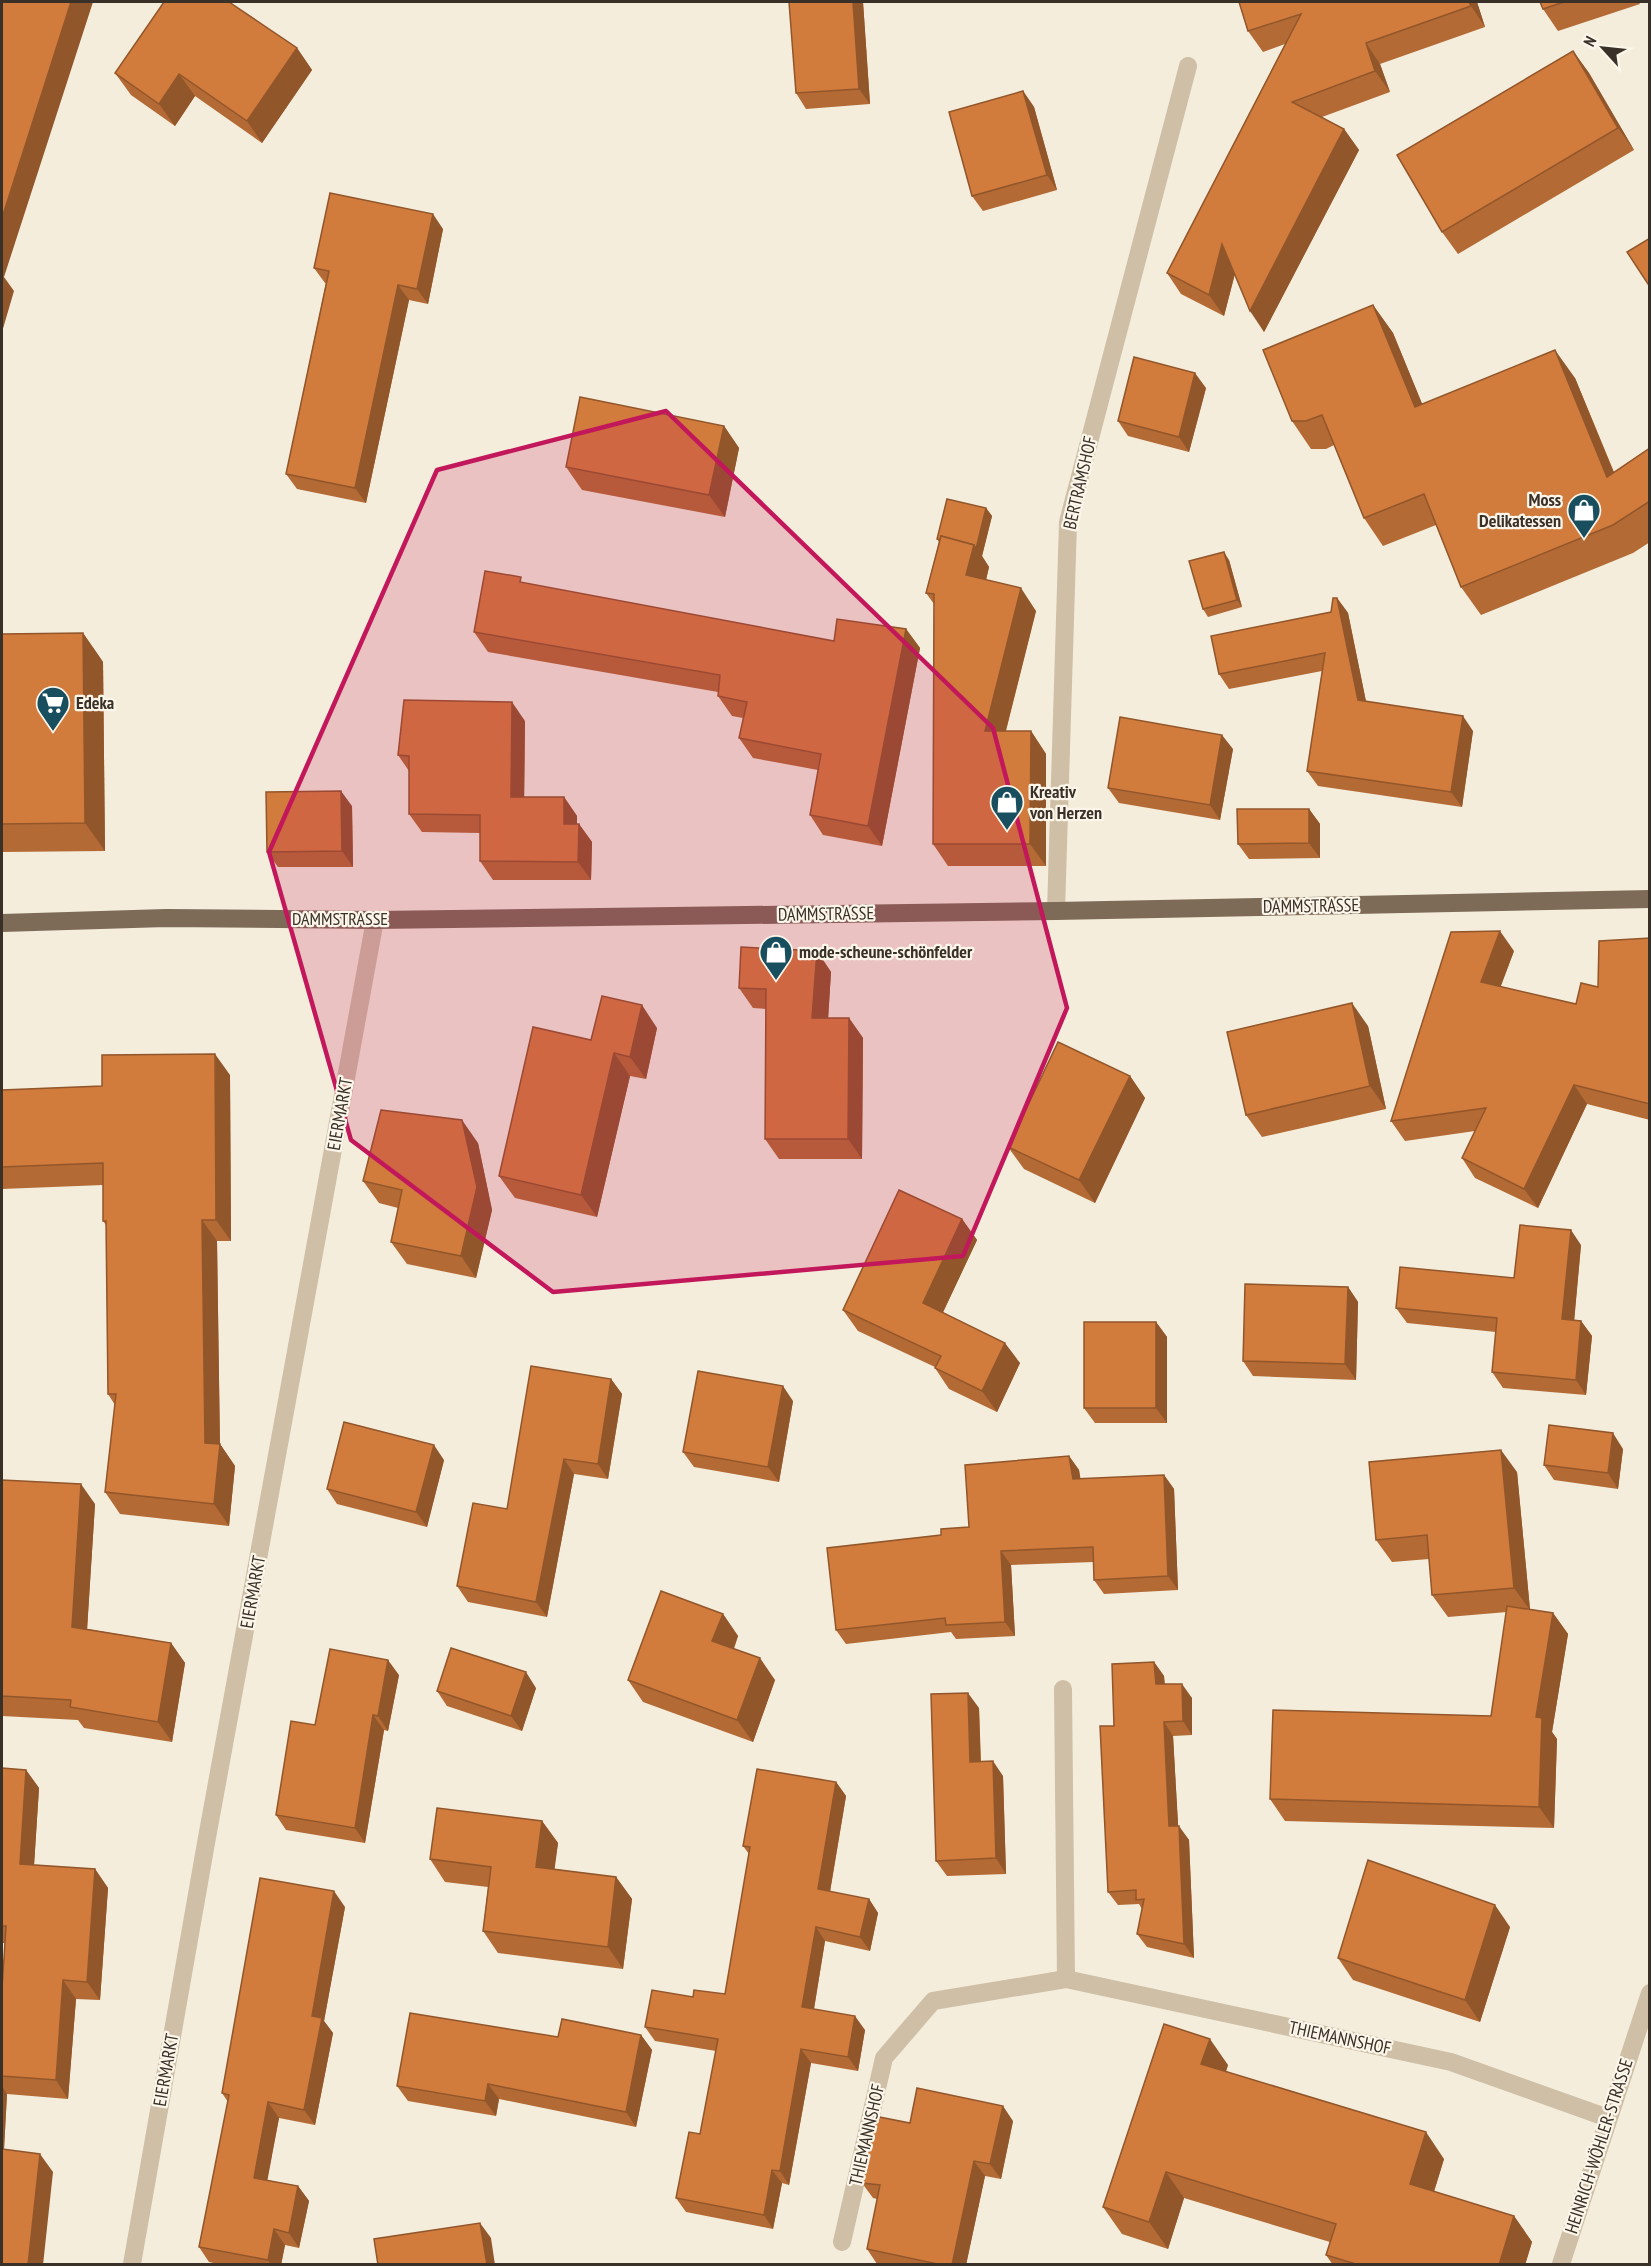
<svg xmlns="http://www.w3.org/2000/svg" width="1651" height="2266" viewBox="0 0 1651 2266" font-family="'PT Sans Narrow',sans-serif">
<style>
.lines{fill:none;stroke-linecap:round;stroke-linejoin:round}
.minor{stroke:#cebfa6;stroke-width:18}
.major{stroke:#7d6b57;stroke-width:18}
.wall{fill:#b46a34}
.shaded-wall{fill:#92562b}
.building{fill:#d17b3d;stroke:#92562b;stroke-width:1.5}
.marked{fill:#c2185b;fill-opacity:0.2;stroke:#c2185b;stroke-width:4.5;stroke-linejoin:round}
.labels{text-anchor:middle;stroke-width:4.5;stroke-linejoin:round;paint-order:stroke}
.street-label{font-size:18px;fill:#393028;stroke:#fbf6e9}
.poi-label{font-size:18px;font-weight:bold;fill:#393028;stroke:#fbf6e9;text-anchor:start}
</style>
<rect width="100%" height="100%" fill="#f4eddc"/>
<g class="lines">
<g class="minor">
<path d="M1056,911l12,-389 120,-456"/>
<path d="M1063,1689l3,290"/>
<path d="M842,2242l42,-184 49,-57 133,-22 385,83 157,56"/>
<path d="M132,2264l74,-421 169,-923"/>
<path d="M1561,2264l89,-271"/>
</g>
<path class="major" d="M2,923l164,-5 209,2 681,-9 594,-12"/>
</g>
<g class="wall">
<path d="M863,2l7,102 -64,5 -10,-16z"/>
<path d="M1239,2h238l8,25 -105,37 10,28 -68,25 22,12 15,21 -95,182 -29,-58 -11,42 -43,-22 -14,-21 118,-229 -22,8 -15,-21z"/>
<path d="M1540,2h99l1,2 -82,27 -15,-22z"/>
<path d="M297,48l15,22 -50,73 -67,-47 -20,30 -44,-31 -16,-22z"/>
<path d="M1573,51l16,22 45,77 -176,104 -16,-22z"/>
<path d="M1023,91l11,16 23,83 -74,21 -11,-15z"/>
<path d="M443,229l-15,75 -19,-4 -43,203 -69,-14 -11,-15 40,-191h-1l-11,-15z"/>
<path d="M1373,305l20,28 29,71 153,-26 39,94 36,-24v94l-17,11 -152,62 -20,-28 -25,-62 -53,21 -19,-28 -30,-73 -8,4h-15l-19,-28z"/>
<path d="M1206,388l-17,64 -61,-16 -10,-15z"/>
<path d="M724,426l15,22 -14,69 -143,-27 -16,-23z"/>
<path d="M986,508l6,8 -10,40 7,11 -3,13 50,31 -30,120h25l15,23v112h-98l-15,-22 1,-240 -8,-11 13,-51 -2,-3z"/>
<path d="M1229,560l13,47 -34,10 -5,-8z"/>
<path d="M525,583l309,58 72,-12 14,19 -38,198 -59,-11 -13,-20 8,-45 -65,-12 -14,-20 4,-20 -11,-2 -14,-20v-4l-230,-40 -14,-20z"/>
<path d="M1337,598l11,15 18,89 107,29 -11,76 -144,-21 -11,-15 15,-100 -93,18 -10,-15 112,-62z"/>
<path d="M83,633l20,29 2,189 -103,1v-218z"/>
<path d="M525,721l-1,76h40l13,19v8h2l13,18 -1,38h-98l-13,-19v-28l-58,-1 -13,-18v-43l-11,-16z"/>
<path d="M1233,749l-13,71 -101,-17 -11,-15z"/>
<path d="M352,806l1,61h-75l-11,-15z"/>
<path d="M1309,809l11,15v34l-71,1 -11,-15z"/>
<path d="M1650,938v182l-63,-16 -49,104 -63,-30 -13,-20 13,-27 -70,10 -14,-20 123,-170 -14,36 76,17 22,-17z"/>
<path d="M817,951l14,21 -3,46h21l14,20 -1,121h-83l-14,-20 1,-130 -13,-1 -14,-20z"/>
<path d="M1368,1026l18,83 -124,28 -16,-22z"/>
<path d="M657,1028l-11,51 -16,-3 -33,141 -82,-19 -16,-22 92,-136z"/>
<path d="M230,1075l1,166h-14l3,203 15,22 -6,60 -109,-12 -15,-22 10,-87 -7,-11 -2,-169 -3,-4v-36l-101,4v-99l100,-4z"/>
<path d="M1130,1076l15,22 -50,105 -71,-34 -16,-22z"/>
<path d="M478,1143l14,67 -16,68 -69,-14 -16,-22 7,-34 -19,-5 -16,-22z"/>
<path d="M962,1219l15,21 -34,72 77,51 -23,49 -48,-23 -14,-21v-1l-77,-36 -15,-21z"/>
<path d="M1581,1245l-7,75 7,1 11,15 -6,59 -83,-7 -11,-16 4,-40 -89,-9 -11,-15 118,-30z"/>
<path d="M1348,1287l10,15 -2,78 -103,-4 -10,-15z"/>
<path d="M1156,1322l11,15v86h-72l-11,-15z"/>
<path d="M611,1379l11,15 -14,85 -34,-5 -27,143 -79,-15 -11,-16 50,-77z"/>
<path d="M793,1401l-14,81 -85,-15 -11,-15z"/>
<path d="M1623,1449l-5,40 -64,-9 -10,-15z"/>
<path d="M1069,1456l10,14 1,9 84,-4 10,14 4,101 -74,4 -10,-14v-18l-83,3 4,71 -59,3 -5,-7 -105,12 -10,-14 105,-95 28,-8z"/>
<path d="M444,1460l-17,67 -90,-23 -10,-15z"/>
<path d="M1517,1472l13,137 23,4 15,21 -16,98 5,7 -3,89 -269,-7 -15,-22 221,-83 16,-104 -59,5 -16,-22 -3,-36 -37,3 -16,-22z"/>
<path d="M2,1480l93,24 -8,125 84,14 14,20 -13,79 -88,-14 -6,-8 -76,-4z"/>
<path d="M723,1614l15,22 -4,13 41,31 -22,62 -110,-40 -15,-22z"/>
<path d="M1154,1662l10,14 1,8 27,14v37l-19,1 5,90 11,14 5,118 -47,-11 -10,-13 5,-25 -3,-5 -21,1 -10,-13 6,-166z"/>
<path d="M399,1675l-11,56 -4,-1 -19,113 -79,-13 -10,-15 39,-90z"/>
<path d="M536,1688l-14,43 -75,-25 -10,-15z"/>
<path d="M979,1708l2,53 22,15 3,98 -59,2 -11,-15z"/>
<path d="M2,1768l24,2 13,18 -5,77 61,4 13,19 -8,112 -24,-1 -8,100 -61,-5 -3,56 49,22 -51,93v-277l3,-45h-3z"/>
<path d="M836,1782l10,14 -16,96 39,7 9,14 -8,38 -45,-10 -11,68 51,21 -7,41 -47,-8 -22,122 -7,-2 -9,46 -87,-17 -10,-14 24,-64 16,-83 -61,-10 -10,-14 48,-30 32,-3 24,-140 -6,-8z"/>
<path d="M542,1821l16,22 -4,26 62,8 16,22 -9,70 -125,-16 -15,-22 5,-44 -43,-5 -15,-23z"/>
<path d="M345,1907l-21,114 9,12 -18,92 -36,-7 -12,62 31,6 11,15 -10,47 -14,-3 -4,20h-58l-14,-3 -10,-15 29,-145 -6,-9z"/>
<path d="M1510,1927l-30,95 -127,-42 -15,-22z"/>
<path d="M641,2035l11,15 -16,77 -137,-28 -3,17 -88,-15 -11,-15 161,-49z"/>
<path d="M1228,2065l-2,6 218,88 -10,33 80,24 18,26 -7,23h-192l-7,-10 4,-13 -146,-44 -16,51 -46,-15 -19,-27z"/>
<path d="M1013,2121l-12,58 -16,-3 -19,89 -89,-1 -10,-15 10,-50 -4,-1 -11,-15 48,-60z"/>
</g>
<g class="shaded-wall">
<path d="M71,2h22l-89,275 10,14 -12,41v-114z"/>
<path d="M853,2h10l7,102 -11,-15z"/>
<path d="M1469,2h8l8,25 -14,-21z"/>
<path d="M1366,43l14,21 10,28 -15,-21z"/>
<path d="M297,48l15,22 -50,73 -15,-22z"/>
<path d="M1573,51l16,22 45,77 -16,-22z"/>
<path d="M179,74l16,22 -20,30 -16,-22z"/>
<path d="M1023,91l11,16 23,83 -10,-15z"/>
<path d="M1344,129l15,21 -95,182 -14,-21z"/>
<path d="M433,214l10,15 -15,75 -11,-15z"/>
<path d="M1222,244l15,21 -13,51 -15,-21z"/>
<path d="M398,285l11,15 -43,203 -11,-15z"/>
<path d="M1373,305l20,28 42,102 -20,-28z"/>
<path d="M1555,350l20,28 52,127 -20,-28z"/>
<path d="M1195,373l11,15 -17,64 -10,-15z"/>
<path d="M724,426l15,22 -14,69 -16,-22z"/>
<path d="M986,508l6,8 -10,40 7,11 -7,30 -16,-22 8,-30z"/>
<path d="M1224,552l5,8 13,47 -5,-7z"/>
<path d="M1021,588l15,23 -36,142 -15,-22z"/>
<path d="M1337,598l11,15 21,103 -11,-16z"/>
<path d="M906,629l14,19 -38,198 -14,-20z"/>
<path d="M83,633l20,29 2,189 -20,-28z"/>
<path d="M512,702l13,19 -1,94 -13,-18z"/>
<path d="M1463,716l10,15 -11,76 -11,-15z"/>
<path d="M1031,731l15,23v112l-16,-22z"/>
<path d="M1222,735l11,14 -13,71 -10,-15z"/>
<path d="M341,791l11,15 1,61 -11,-16z"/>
<path d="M564,797l13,19v27l-13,-19z"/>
<path d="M1309,809l11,15v34l-11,-15z"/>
<path d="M579,824l13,18 -1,38 -13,-18z"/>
<path d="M1500,931l14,20 -19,51 -14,-20z"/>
<path d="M817,951l14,21 -4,66 -15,-20z"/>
<path d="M1352,1003l16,23 18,83 -16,-23z"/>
<path d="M642,1005l15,23 -11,51 -16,-22z"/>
<path d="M849,1018l14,20 -1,121 -14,-20z"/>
<path d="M614,1053l16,23 -33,141 -16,-22z"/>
<path d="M215,1054l15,21 1,166 -15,-21z"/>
<path d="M1130,1076l15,22 -50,105 -16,-23z"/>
<path d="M1574,1085l13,19 -49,104 -14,-19z"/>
<path d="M462,1120l16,23 14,67 -16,68 -15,-22z"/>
<path d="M962,1219l15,21 -39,83 -15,-20z"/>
<path d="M202,1220l15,21 3,208v-5l15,22 -6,60 -15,-22 -9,-61z"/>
<path d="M1571,1230l10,15 -8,89 -11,-15z"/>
<path d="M1348,1287l10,15 -2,78 -11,-16z"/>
<path d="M1581,1321l11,15 -6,59 -10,-15z"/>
<path d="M1156,1322l11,15v86l-11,-15z"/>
<path d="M1005,1343l15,20 -23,49 -15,-21z"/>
<path d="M611,1379l11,15 -14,85 -10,-15z"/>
<path d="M783,1386l10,15 -14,81 -11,-15z"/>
<path d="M1613,1433l10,16 -5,40 -10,-16z"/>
<path d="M434,1445l10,15 -17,67 -11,-15z"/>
<path d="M1501,1450l16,22 13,138 -16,-22z"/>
<path d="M1069,1456l10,14 4,23 -10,-14z"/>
<path d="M564,1459l10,15 -27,143 -11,-15z"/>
<path d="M1164,1475l10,14 4,101 -10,-14z"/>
<path d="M81,1484l14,20 -9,143 -14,-20z"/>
<path d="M1001,1551l10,14 4,71 -10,-14z"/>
<path d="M1553,1613l15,21 -16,98 5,7 -3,89 -15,-21 -3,-90z"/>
<path d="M723,1614l15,22 -10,27 -16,-22z"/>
<path d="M171,1643l14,20 -13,79 -14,-20z"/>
<path d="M760,1658l15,22 -22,62 -16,-22z"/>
<path d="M388,1660l11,15 -11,56 -10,-15z"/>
<path d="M1154,1662l10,14 1,22 -9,-14z"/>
<path d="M526,1672l10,16 -14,43 -11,-15z"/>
<path d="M1182,1684l10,14v37l-9,-14z"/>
<path d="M968,1693l11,15 2,69 -11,-15z"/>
<path d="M373,1715l11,15 -19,113 -10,-15z"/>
<path d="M1164,1722l9,14 6,104 -10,-14z"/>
<path d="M993,1761l10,15 3,98 -10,-16z"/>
<path d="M26,1770l13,18 -6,94 -13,-18z"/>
<path d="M836,1782l10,14 -18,107 -10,-14z"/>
<path d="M542,1821l16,22 -6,46 -16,-22z"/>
<path d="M1179,1826l10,14 5,118 -10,-14z"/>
<path d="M95,1869l13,19 -8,112 -13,-18z"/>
<path d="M616,1877l16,22 -9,70 -15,-22z"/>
<path d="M334,1891l11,16 -21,114 9,12 -18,92 -11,-15 8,-94z"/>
<path d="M869,1899l9,14 -8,38 -10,-14z"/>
<path d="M1495,1905l15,22 -30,95 -15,-22z"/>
<path d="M816,1927l9,14 -13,80 -10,-14z"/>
<path d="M63,1980l13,19 -8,100 -12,-19z"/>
<path d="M855,2016l10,14 -7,41 -10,-14z"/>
<path d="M641,2035l11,15 -16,77 -10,-15z"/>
<path d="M1210,2039l18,26 -8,25 -19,-26z"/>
<path d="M801,2049l10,14 -22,122 -9,-14z"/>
<path d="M488,2084l11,15 -3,17 -11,-15z"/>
<path d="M2,2086l5,8 -4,72 -1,-1z"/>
<path d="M268,2102l11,16 -14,75 -11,-15z"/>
<path d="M1003,2106l10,15 -12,58 -11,-15z"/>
<path d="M1426,2132l18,27 -16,51 -18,-26z"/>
<path d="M40,2154l13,18 -10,93h-15z"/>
<path d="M974,2161l11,15 -19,89h-14z"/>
<path d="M772,2170l10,13 -9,46 -9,-14z"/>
<path d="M1166,2172l18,26 -16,51 -19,-27z"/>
<path d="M298,2186l11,15 -10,47 -10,-15z"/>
<path d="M1514,2216l18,26 -7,23h-26z"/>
<path d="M480,2223l11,15 4,27h-8z"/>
<path d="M274,2229l11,16 -4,20h-10l-3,-5z"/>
</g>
<g class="building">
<path d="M2,2h69l-69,216z"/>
<path d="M164,2h65l68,46 -50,73 -68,-47 -20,30 -44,-31z"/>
<path d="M789,2h64l6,87 -63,4z"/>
<path d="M1239,2h230l2,4 -105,37 9,28 -83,31 52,27 -94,182 -28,-67 -13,51 -42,-22 134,-259 -53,17z"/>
<path d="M1540,2h24l-21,7z"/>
<path d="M1573,51l45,77 -176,104 -45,-77z"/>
<path d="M1023,91l24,84 -75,21 -23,-84z"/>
<path d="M330,193l103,21 -16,75 -19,-4 -43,203 -69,-14 43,-203 -15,-3z"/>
<path d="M1650,238v49l-23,-35z"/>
<path d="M1373,305l42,102 140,-57 52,127 43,-29v53l-37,24 -152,62 -37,-93 -60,24 -42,-103 -16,6h-14l-29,-71z"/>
<path d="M1134,357l61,16 -16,64 -61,-16z"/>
<path d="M580,397l144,29 -15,69 -143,-28z"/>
<path d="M947,499l39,9 -10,41 -2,-4 -33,-9 -1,4 -3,-1z"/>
<path d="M941,536l33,9 -8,30 55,13 -36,143h46l-1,113h-97l1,-250 -8,-1z"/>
<path d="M1224,552l13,48 -34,9 -14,-48z"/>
<path d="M485,571l36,6 -1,5 314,59 3,-22 69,10 -38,197 -58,-11 11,-61 -82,-16 8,-36 -29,-6 2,-21 -246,-43z"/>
<path d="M1333,598h4l21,102 105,16 -12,76 -144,-21 18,-118 -106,21 -8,-38 120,-24z"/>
<path d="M83,633l2,190 -83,1v-190z"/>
<path d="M404,700l108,2 -1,95h53v27h15l-1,38 -98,-1v-46l-71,-1v-58l-11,-1z"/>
<path d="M1120,717l102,18 -12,70 -102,-17z"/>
<path d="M341,791l1,60 -75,1 -1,-60z"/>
<path d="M1237,809h72v34l-71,1z"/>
<path d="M1500,931l-19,51 95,22 5,-21 17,4 1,-46 51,-3v166l-76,-19 -50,104 -62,-31 24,-50 -95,13 60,-189z"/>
<path d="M741,947l76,4 -5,67h37l-1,121h-83l1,-150 -27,-1z"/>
<path d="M602,996l40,9 -12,52 -16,-4 -33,142 -82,-19 34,-149 58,13z"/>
<path d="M1352,1003l18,83 -124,29 -19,-83z"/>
<path d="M1058,1042l72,34 -51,104 -71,-33z"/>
<path d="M215,1054l1,166h-14l3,223 15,1 -6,60 -109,-12 11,-98h-8l-2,-173h-3v-58l-101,4v-77l100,-4v-31z"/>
<path d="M381,1110l81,10 15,67 -16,69 -70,-14 11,-52 -39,-9z"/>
<path d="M899,1190l63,29 -39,84 82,40 -23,48 -47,-23 6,-12 -98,-46z"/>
<path d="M1520,1225l51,5 -9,89 19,2 -5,59 -84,-8 5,-54 -101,-10 4,-41 114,11z"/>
<path d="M1245,1284l103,3 -3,77 -102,-3z"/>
<rect x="1084" y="1322" width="72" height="86"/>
<path d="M531,1366l80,13 -13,85 -34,-5 -28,143 -79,-16 16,-83 34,6z"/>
<path d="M698,1371l85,15 -15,81 -85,-15z"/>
<path d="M344,1422l90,23 -18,67 -89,-23z"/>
<path d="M1549,1425l64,8 -5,40 -64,-8z"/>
<path d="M1501,1450l13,138 -82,7 -5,-60 -51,5 -7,-78z"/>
<path d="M1069,1456l4,23 91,-4 4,101 -74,4 -1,-33 -92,4 4,71 -59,3 -1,-7 -109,12 -9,-82 114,-13v-6l28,-2 -4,-62z"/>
<path d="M2,1480l79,4 -9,143 99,16 -13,79 -88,-15 1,-7 -69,-4z"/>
<path d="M661,1591l62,23 -11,27 48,17 -23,62 -109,-40z"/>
<path d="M1507,1606l46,7 -17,104 6,1 -3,89 -269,-8 3,-89 218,6z"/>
<path d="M451,1648l75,24 -15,44 -74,-25z"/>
<path d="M330,1649l58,11 -10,56 -5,-1 -18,113 -79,-13 15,-94 24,4z"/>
<path d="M1154,1662l2,22h26l1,37 -19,1 5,104h10l5,118 -47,-10 7,-35 -8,1v-10l-28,2 -8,-166h14l-2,-62z"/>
<path d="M968,1693l2,69 23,-1 3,97 -60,3 -5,-167z"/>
<path d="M2,1768l24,2 -6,94 75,5 -8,113 -24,-2 -7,100 -54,-4v-87l4,-63h-4z"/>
<path d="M757,1769l79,13 -18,107 51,10 -9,38 -44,-10 -14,80 53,9 -7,41 -47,-8 -21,122 -8,-1 -8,45 -88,-17 13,-66 11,2 18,-95 -73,-12 7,-37 41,7 1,-7 31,4 25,-147 -7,-1z"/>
<path d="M437,1808l105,13 -6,46 80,10 -8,70 -125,-16 8,-64 -61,-8z"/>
<path d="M1368,1860l127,45 -30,95 -127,-42z"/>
<path d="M260,1878l74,13 -22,125 10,2 -18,92 -36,-8 -14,76 44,8 -9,47 -15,-4 -6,31 -69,-13 30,-152 -7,-2z"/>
<path d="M410,2013l148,24 4,-18 79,16 -15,77 -138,-28 -3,17 -88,-15z"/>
<path d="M1164,2024l46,15 -9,25 225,68 -16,52 104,32 -15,49h-143v-1l-30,-9 10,-31 -170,-52 -17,50 -46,-15z"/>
<path d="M917,2088l86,18 -13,58 -16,-3 -22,104h-10l-75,-16 13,-64 -18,-2 12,-67 36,7z"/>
<path d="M2,2149l38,5 -12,111h-26z"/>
<path d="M480,2223l7,42h-109l-4,-26z"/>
</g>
<path class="marked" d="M666,411l327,317 74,280 -104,248 -410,36 -202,-152 -82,-288 168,-382z"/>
<defs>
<symbol id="shop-pin" viewBox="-11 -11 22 30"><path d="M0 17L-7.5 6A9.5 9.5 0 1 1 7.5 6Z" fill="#194e5f" stroke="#fbf6e9"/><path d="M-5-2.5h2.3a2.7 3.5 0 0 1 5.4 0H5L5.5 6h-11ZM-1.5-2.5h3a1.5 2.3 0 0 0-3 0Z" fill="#fff"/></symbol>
<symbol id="supermarket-pin" viewBox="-11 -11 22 30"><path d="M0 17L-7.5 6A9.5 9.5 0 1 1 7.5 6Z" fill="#194e5f" stroke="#fbf6e9"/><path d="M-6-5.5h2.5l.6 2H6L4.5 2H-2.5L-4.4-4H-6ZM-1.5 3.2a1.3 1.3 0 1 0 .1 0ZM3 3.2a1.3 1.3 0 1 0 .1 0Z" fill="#fff"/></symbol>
</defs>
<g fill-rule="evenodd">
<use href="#shop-pin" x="1565" y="491" width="38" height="52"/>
<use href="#supermarket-pin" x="34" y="684" width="38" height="52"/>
<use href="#shop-pin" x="988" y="783" width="38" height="52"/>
<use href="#shop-pin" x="757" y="933" width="38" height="52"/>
</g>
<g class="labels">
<g class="street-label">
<text transform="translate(1080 483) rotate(-77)" y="6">BERTRAMSHOF</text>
<text transform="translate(1311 906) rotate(-1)" y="6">DAMMSTRASSE</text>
<text transform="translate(826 914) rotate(-1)" y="6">DAMMSTRASSE</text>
<text x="340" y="925">DAMMSTRASSE</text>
<text transform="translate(340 1114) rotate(-80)" y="6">EIERMARKT</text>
<text transform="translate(253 1592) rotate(-80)" y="6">EIERMARKT</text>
<text transform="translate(1340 2038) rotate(12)" y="6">THIEMANNSHOF</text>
<text transform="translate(166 2070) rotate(-80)" y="6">EIERMARKT</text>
<text transform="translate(867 2135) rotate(-77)" y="6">THIEMANNSHOF</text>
<text transform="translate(1599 2146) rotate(-72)" y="6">HEINRICH-WÖHLER-STRASSE</text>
</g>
<g class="poi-label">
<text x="1561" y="506" text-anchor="end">Moss<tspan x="1561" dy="21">Delikatessen</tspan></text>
<text x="76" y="709">Edeka</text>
<text x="1030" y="798">Kreativ<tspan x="1030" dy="21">von Herzen</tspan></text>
<text x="799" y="958">mode-scheune-schönfelder</text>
</g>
</g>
<rect width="1651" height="2266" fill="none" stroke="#393028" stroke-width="6"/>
<g transform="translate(1603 48) rotate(297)" stroke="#fbf6e9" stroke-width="4.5" paint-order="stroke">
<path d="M0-4.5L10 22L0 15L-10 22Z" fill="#393028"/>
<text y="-9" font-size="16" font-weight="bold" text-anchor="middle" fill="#393028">N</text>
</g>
</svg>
